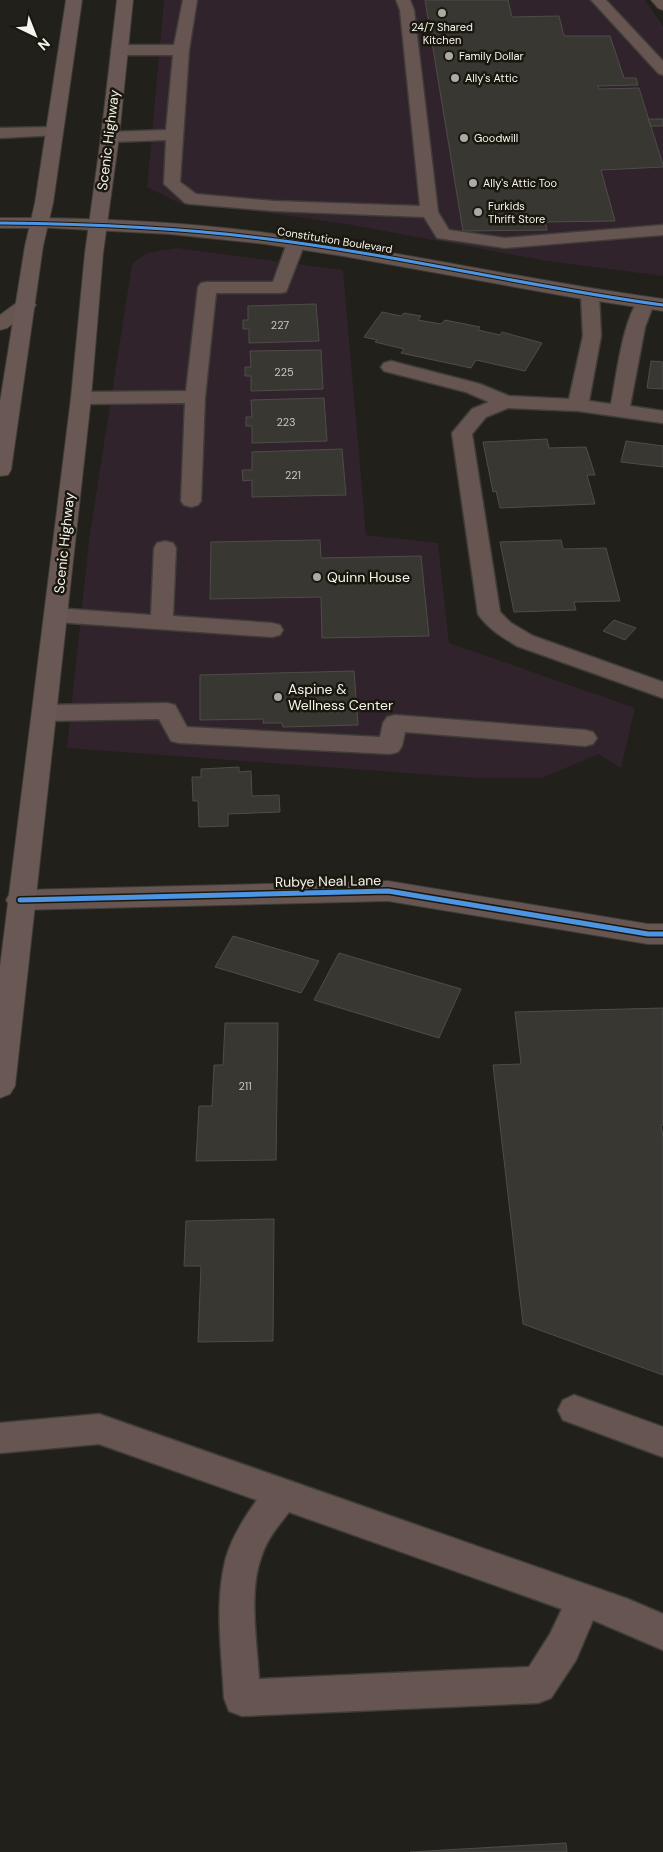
<svg xmlns="http://www.w3.org/2000/svg" width="663" height="1852" viewBox="0 0 663 1852" font-family="'DM Sans',sans-serif">
<style>
.commercial{fill:#30232b}
.building{fill:#383732;stroke:#4e4d48}
.lines{fill:none;stroke-linecap:round;stroke-linejoin:round}
.service-casing{stroke:#3e3d38;stroke-width:3}
.minor-casing{stroke:#3e3d38;stroke-width:2}
.tertiary-casing{stroke:#3e3d38;stroke-width:2}
.trunk-casing{stroke:#3e3d38;stroke-width:2}
.service{fill:#675552;fill-rule:evenodd}
.minor{fill:#675552;fill-rule:evenodd}
.tertiary{fill:#675552;fill-rule:evenodd}
.trunk{fill:#6a5854;fill-rule:evenodd}
.cycleway-far1-casing{stroke:#1a180e;stroke-width:5}
.cycleway-casing{stroke:#1a180e;stroke-width:8}
.cycleway-far1{stroke:#4d94e3;stroke-width:3}
.cycleway{stroke:#4d94e3;stroke-width:5}
.poi-dot{fill:#abaaa3;stroke:#1a180e;stroke-width:2}
.labels{text-anchor:middle;stroke-width:5;stroke-linejoin:round;paint-order:stroke}
.far-poi-label{font-size:11px;fill:#f6f4ed;stroke:#1a180e;text-anchor:start}
.far-street-label{font-size:11px;fill:#f6f4ed;stroke:#1a180e}
.number-label{font-size:11px;fill:#c6c5be}
.street-label{font-size:14px;fill:#f6f4ed;stroke:#1a180e}
.poi-label{font-size:14px;fill:#f6f4ed;stroke:#1a180e;text-anchor:start}
</style>
<rect width="100%" height="100%" fill="#21201a"/>
<g class="commercial">
<path d="M164,0h481l18,26v250l-116,-15 -201,-37 -100,-14 -65,-6 -34,-17z"/>
<path d="M177,248l166,22 23,265 72,8 11,100 186,65 -14,60 -23,-14 -56,24h-67l-408,-30 22,-208 43,-276 15,-11z"/>
</g>
<g class="building">
<path d="M425,0h83l4,17 47,-1 5,20h46l14,42h12l2,7 -40,1 1,3 40,-1 24,77v2l-62,3 14,51 -70,1 2,8 -84,1z"/>
<path d="M648,119h15v7h-12z"/>
<path d="M316,304l3,37 -70,2v-14h-6v-9h5v-14z"/>
<path d="M382,312l19,4 3,-3 17,3 -3,4 23,4 4,-4 35,7 -2,3 22,5 2,-3 40,11 -17,28 -49,-11 -5,8 -70,-15 3,-4 -29,-7 2,-2 -13,-3z"/>
<path d="M321,350l2,39 -72,2v-15h-6v-9h6l-1,-16z"/>
<path d="M651,361l12,1v27l-16,-1z"/>
<path d="M324,398l3,43 -75,2v-17h-6v-9h6l-1,-17z"/>
<path d="M547,439l2,9 37,-1 9,28h-8l8,29 -95,4 -4,-17 -3,1 -10,-50z"/>
<path d="M626,441l37,5v21l-42,-5z"/>
<path d="M342,449l4,46 -94,2v-17l-9,1 -1,-11h10v-18z"/>
<path d="M320,540l1,18 100,-2 8,80 -107,2 -1,-41 -111,2 1,-57z"/>
<path d="M561,540l2,9 43,-1 14,53 -46,1 2,8 -62,2 -14,-70z"/>
<path d="M614,620l22,8 -11,12 -22,-9z"/>
<path d="M354,671l4,54 -75,2 -1,-4h-19l1,-4 -64,1v-45z"/>
<path d="M239,767v5l12,-1 1,25 27,-1 1,17 -52,2v12l-29,1 -1,-26h-5l-1,-24h9v-8z"/>
<path d="M233,936l86,25 -18,32 -86,-26z"/>
<path d="M339,953l122,36 -22,49 -125,-38z"/>
<path d="M663,1008v117h-2l2,12v238l-140,-51 -30,-259 28,-1 -6,-52z"/>
<path d="M225,1023h53l-2,137 -80,1 3,-55h13l2,-41h9z"/>
<path d="M274,1219l-1,122 -75,1 3,-76h-17l2,-45z"/>
<path d="M566,1843l1,9h-157z"/>
</g>
<g class="lines">
<defs>
<g id="service">
<path d="M183,0h14l-8,50 -9,132 16,12 78,7 146,5 -20,-196 -4,-10h14l4,10 24,202 11,18 56,8 158,-13v10l-158,13 -68,-10 -13,-21 -150,-6 -83,-7 -6,-1 -21,-19 2,-44 -56,2 -6,-2 -2,-3 2,-3 6,-2 56,-2 7,-75h-54l-5,-2 -3,-3 3,-3 5,-2h55z"/>
<path d="M591,0h15l57,61v14l-5,-2z"/>
<path d="M53,127l6,2 2,3 -2,3 -59,3v-10z"/>
<path d="M296,238l6,1 3,4 -19,49 -6,1h-64l-11,104 -4,104 -3,4 -7,2 -7,-2 -3,-4 4,-98 -104,1 -7,-2 -3,-4 3,-4 7,-2 105,-1 12,-104 3,-4 6,-1h66l14,-39 3,-4z"/>
<path d="M590,290l6,1 3,4 2,41 -12,65 22,3c6,-29 11,-81 28,-105l6,-2 6,2 3,4 -9,24 -15,79 33,5v12l-85,-12 -70,-3 -22,9 -14,17 28,178 11,11 22,13 130,46v16l-146,-52c-15,-9 -29,-17 -39,-32l-26,-181 20,-24 17,-7 -23,-10 -82,-21 -3,-4 3,-4 7,-2 89,23 29,12 60,3 14,-63 -2,-41 3,-4z"/>
<path d="M165,541l8,2 3,5 -3,68 99,7 8,2 3,5 -3,5 -8,2 -216,-15 -8,-2 -3,-5 3,-5 8,-2 95,7 3,-67 3,-5z"/>
<path d="M167,703l8,2 12,22 193,10 3,-14 4,-6 8,-2 190,15 8,2 4,6 -4,6 -8,2 -180,-14 -3,14 -4,6 -8,2 -211,-11 -8,-2 -12,-22 -114,2 -8,-2 -4,-6 4,-6 8,-2z"/>
<path d="M574,1395l89,32v30l-100,-37 -5,-10 5,-10z"/>
<path d="M99,1414l529,185 35,15v36l-70,-30 -17,40 -25,38 -13,5 -296,13 -13,-5 -5,-13c-2,-45 -10,-95 2,-140 6,-21 18,-40 31,-58l-158,-56 -99,9v-30zM289,1512l273,97 -12,25 -21,33 -270,12c-2,-37 -11,-89 3,-124 5,-16 17,-30 27,-43z"/>
</g>
<g id="minor">
<path d="M651,0h12v10l-5,-2z"/>
<path d="M0,218h40l6,1 3,4 -3,4 -6,1h-40z"/>
<path d="M26,299l7,2 3,4 -3,4 -26,19 -7,2v-15l19,-14z"/>
<path d="M388,881l260,43h15v20h-15l-260,-43 -368,9 -10,-3 -4,-7 4,-7 10,-3z"/>
</g>
<path id="tertiary" d="M40,218c76,1 152,5 227,15 132,18 263,48 396,66v12l-92,-14 -228,-41 -78,-12 -96,-10 -135,-7 -3,-4 3,-4z"/>
<g id="trunk">
<path d="M66,0h16l-29,203 -10,43 -32,224 -3,5 -8,1v-74l25,-156 10,-43z"/>
<path d="M117,0h16l-14,137 -16,116 -12,145 -76,688 -5,8 -10,4v-131l71,-569 14,-145 16,-116z"/>
</g>
</defs>
<use href="#service" class="service-casing"/>
<use href="#minor" class="minor-casing"/>
<use href="#tertiary" class="tertiary-casing"/>
<use href="#trunk" class="trunk-casing"/>
<use href="#service" class="service"/>
<use href="#minor" class="minor"/>
<use href="#tertiary" class="tertiary"/>
<use href="#trunk" class="trunk"/>
<defs>
<path id="cycleway-far1" d="M0,223c87,1 174,4 260,15 135,16 268,49 403,67"/>
<path id="cycleway" d="M20,900l368,-9 260,43h15"/>
</defs>
<use href="#cycleway-far1" class="cycleway-far1-casing"/>
<use href="#cycleway" class="cycleway-casing"/>
<use href="#cycleway-far1" class="cycleway-far1"/>
<use href="#cycleway" class="cycleway"/>
</g>
<g class="poi-dot">
<circle cx="442" cy="13" r="5"/>
<circle cx="449" cy="56" r="5"/>
<circle cx="455" cy="78" r="5"/>
<circle cx="464" cy="138" r="5"/>
<circle cx="473" cy="183" r="5"/>
<circle cx="478" cy="212" r="5"/>
<circle cx="317" cy="577" r="5"/>
<circle cx="278" cy="697" r="5"/>
</g>
<g class="labels">
<g class="far-poi-label">
<text x="442" y="31" text-anchor="middle">24/7 Shared<tspan x="442" dy="13">Kitchen</tspan></text>
<text x="459" y="60">Family Dollar</text>
<text x="465" y="82">Ally's Attic</text>
<text x="474" y="142">Goodwill</text>
<text x="483" y="187">Ally's Attic Too</text>
<text x="488" y="210">Furkids<tspan x="488" dy="13">Thrift Store</tspan></text>
</g>
<g class="far-street-label">
<text transform="translate(335 240) rotate(9)" y="4">Constitution Boulevard</text>
</g>
<g class="number-label">
<text x="280" y="329">227</text>
<text x="284" y="376">225</text>
<text x="286" y="426">223</text>
<text x="293" y="479">221</text>
<text x="245" y="1090">211</text>
</g>
<g class="street-label">
<text transform="translate(108 140) rotate(-83)" y="5">Scenic Highway</text>
<text transform="translate(64 543) rotate(-84)" y="5">Scenic Highway</text>
<text transform="translate(328 881) rotate(-1)" y="5">Rubye Neal Lane</text>
</g>
<g class="poi-label">
<text x="327" y="582">Quinn House</text>
<text x="288" y="694">Aspine &amp;<tspan x="288" dy="16">Wellness Center</tspan></text>
</g>
</g>
<g transform="translate(35 35) rotate(137)" stroke="#1a180e" stroke-width="4" paint-order="stroke">
<path d="M0-4L9 19L0 12L-9 19Z" fill="#f6f4ed"/>
<text y="-8" font-size="14" font-weight="bold" text-anchor="middle" fill="#f6f4ed">N</text>
</g>
</svg>
